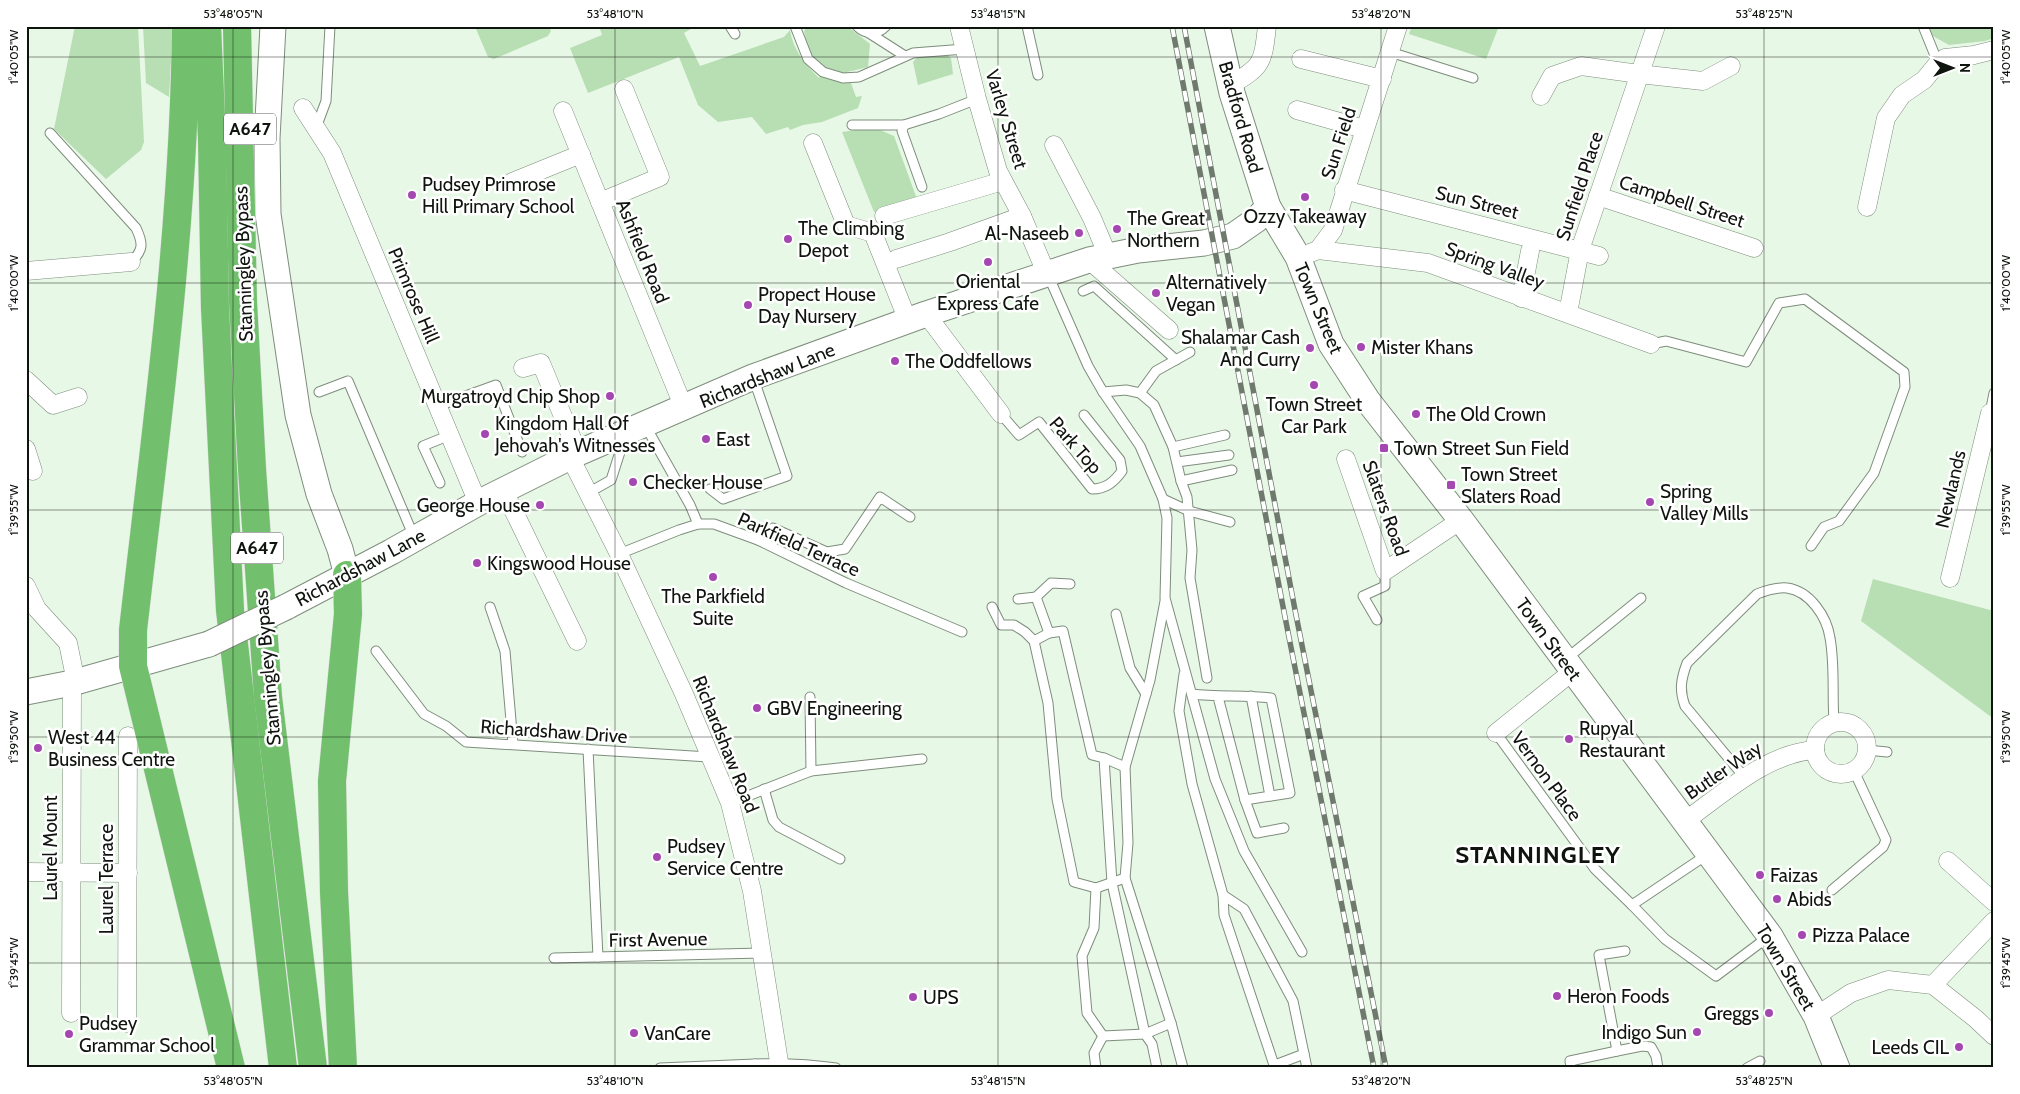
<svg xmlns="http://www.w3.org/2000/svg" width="2020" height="1094" viewBox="0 0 2020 1094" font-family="Cabin,sans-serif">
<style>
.green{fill:#b8deb4}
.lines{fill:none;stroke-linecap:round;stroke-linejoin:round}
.lane-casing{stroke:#7e8d7c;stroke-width:11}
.street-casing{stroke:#7e8d7c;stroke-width:19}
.secondary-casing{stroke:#7e8d7c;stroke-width:27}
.highway-casing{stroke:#dddedd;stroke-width:29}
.lane{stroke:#fff;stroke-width:9}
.street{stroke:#fff;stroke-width:18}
.secondary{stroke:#fff;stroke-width:25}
.highway{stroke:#72c06d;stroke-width:28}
.rail-casing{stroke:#6f796e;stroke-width:5.5}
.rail{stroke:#fff;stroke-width:4;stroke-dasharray:11;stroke-linecap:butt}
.secondary-bridge-casing{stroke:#7e8d7c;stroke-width:27;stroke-linecap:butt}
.secondary-bridge{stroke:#fff;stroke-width:25}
.ticks{fill:none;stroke:#0f140e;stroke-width:1;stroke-opacity:0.45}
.poi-dot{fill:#a447b1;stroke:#fff;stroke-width:2}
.labels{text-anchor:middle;stroke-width:5;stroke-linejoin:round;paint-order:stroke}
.shield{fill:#fff;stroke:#575a56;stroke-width:1}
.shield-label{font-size:18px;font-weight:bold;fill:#0f140e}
.street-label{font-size:19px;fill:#0f140e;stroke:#fff}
.poi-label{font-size:19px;fill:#0f140e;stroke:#fff;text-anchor:start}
.district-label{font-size:24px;font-weight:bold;letter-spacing:1px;fill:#0f140e;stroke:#fff}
.neatline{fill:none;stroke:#0f140e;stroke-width:2}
.ticks-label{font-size:12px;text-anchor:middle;fill:#0f140e}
</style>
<rect width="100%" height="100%" fill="#e8f8e6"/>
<g class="green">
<path d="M75,26h63l6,116 -3,8 -35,29 -52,-50z"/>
<path d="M143,26h30l-4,71 -23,-14z"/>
<path d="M478,26h71l2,5 -3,5 -54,23 -6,-2 -12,-28z"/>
<path d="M599,26h97l-12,7 16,33 84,-29 6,-7c3,20 15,34 29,48l5,-10 -16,-17 -4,-20 4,-5h39l23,18 -2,23 -21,5 9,25 6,-1 -4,12 -36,14 -19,3 -13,5 -2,-3 -22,7 -14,-17 -34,5 -20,-17 -19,-48 -91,36 -18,-45 32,-13z"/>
<path d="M1412,26h87l-13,33 -77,-25z"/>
<path d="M1928,26h66v12l-9,3 -36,4 -18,-10z"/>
<path d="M919,55h28l4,3 2,16 -35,11 -5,-23z"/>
<path d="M869,128l11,2 14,6 23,63 -43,13 -32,-80z"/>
<path d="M1873,579l121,32v108l-133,-98z"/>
</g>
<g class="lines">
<defs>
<g id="lane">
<path d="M730,26l5,8"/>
<path d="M795,26l13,33 15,13 20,6 16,-1 54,-24 52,-4"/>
<path d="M857,26c9,9 20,9 29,0"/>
<path d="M1027,26l11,49"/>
<path d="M1923,26l15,37"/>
<path d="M869,33l36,23"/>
<path d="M1390,52l83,26"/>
<path d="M852,125h52l35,-11 38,-15"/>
<path d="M904,125l-2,6 20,56"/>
<path d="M316,128l10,-27 4,-75"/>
<path d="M50,133l86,95c7,15 8,22 -5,34"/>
<path d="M1048,275l40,91 15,26 37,54 23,53 4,19 -2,80 50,181 29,72 58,101"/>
<path d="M1083,291l11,-5 82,74"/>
<path d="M1651,344l15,-3 80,21 33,-59 26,-4 99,73 1,15 -31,86 -35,48 -15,6 -13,19"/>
<path d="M319,392l29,-11 66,156"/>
<path d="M1103,392l23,-2 14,3 14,12 19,42 8,34 6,16 5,53 -2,28 17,100"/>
<path d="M1140,393l16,-22 34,-19"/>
<path d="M438,406l58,-21 26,67"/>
<path d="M1990,413l4,-20"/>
<path d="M1001,414l18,21 20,-13 53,67c14,0 22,-7 30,-18l-2,-11 -36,-45"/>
<path d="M645,425l45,80 8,19"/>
<path d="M1173,447l52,-12"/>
<path d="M1177,462l52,-7"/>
<path d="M1181,481l51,-11"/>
<path d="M440,483l-17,-37 27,-11"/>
<path d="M710,489l13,10 64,-23 -33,-96"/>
<path d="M588,493l23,-13 9,-28 -5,-13"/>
<path d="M1163,499l26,12 41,11"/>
<path d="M758,540l7,-8 8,-4 54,24 18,-3 35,-52 30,20"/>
<path d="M619,554l60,-24 19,-6h16l44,16 88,43 116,49"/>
<path d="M1036,597l13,36"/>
<path d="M1018,599l18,-2 15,-14 19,1"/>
<path d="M1165,601l-15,79 -25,87 3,76 -3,35 46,145 12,45"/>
<path d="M490,607l15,44 8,93"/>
<path d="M992,607l9,18h13l11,7 9,9 14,62 9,96 17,83 22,6 29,-10"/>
<path d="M1116,614l14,54 16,26"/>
<path d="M1377,620l-14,-24 22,-10v-15"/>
<path d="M1034,641l15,-8 14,-2 29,124 12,3 8,125 33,151 7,10 5,24"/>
<path d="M376,651l48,63 22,12 20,16 243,15"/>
<path d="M1566,659l75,-61"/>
<path d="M1184,674l-5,37 13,73 31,111 1,20 51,153"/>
<path d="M1192,694c26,3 52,1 79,4l19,95 -45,7 -27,-103"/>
<path d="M1251,696l19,100"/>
<path d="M810,697l1,74"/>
<path d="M1496,733l99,136 37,36 76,-51"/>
<path d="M588,749l10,208"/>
<path d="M1867,750l20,2"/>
<path d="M1104,758l21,9"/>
<path d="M1746,779l-61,-73c-6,-16 -4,-27 2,-43l70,-69c10,-4 20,-7 30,-6 23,3 40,29 43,50 5,27 2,57 4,84"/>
<path d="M764,789l9,31 6,7 61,32"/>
<path d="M1245,800l12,33 27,-5"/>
<path d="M730,803l81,-32 111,-12"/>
<path d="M1096,888l-2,40 -12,28 5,57 16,23"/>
<path d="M1832,890l51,-43 3,-7 -32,-69"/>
<path d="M1223,895l21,14 49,92 14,67"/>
<path d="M1632,905l33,34 51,37 52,-39"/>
<path d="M554,958l208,-5"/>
<path d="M1103,1036l42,-2 26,-11"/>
<path d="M1617,1051l25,-5 9,1 5,9 2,12"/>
<path d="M1275,1065l29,-11"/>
<path d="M660,1068l95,-4"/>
<path d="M755,1068v-4c27,-1 54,0 81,4"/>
<path d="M1096,1068l-2,-15 9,-17"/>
<path d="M1571,1068l-1,-7 47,-10 -18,-96 26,-4"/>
<path d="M1747,1068l13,-7"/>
</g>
<g id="street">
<path d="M959,26l18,73 21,72 24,45 25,59"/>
<path d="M1301,59l81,20"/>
<path d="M1230,85c33,-18 33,-23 37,-59"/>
<path d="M1541,96l11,-20 29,-10 58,8 64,7 28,-15"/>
<path d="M303,108l29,45 146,350"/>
<path d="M1297,110l67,19"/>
<path d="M563,111l121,297"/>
<path d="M813,143l33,82 27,8 35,88"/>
<path d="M1054,145l38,73 16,38"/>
<path d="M512,182l69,-28"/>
<path d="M1344,190l255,66"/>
<path d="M1598,196l156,52"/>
<path d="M600,202l60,-25 -36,-88"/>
<path d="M1867,207l19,-89 16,-23 22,-15 14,-17 7,-5 29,-3 20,-5"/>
<path d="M884,216l119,-35"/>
<path d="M1318,250l110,13 223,81"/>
<path d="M1310,253l8,-3 15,-20 65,-204"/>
<path d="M896,259l54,-17 72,-26"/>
<path d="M1089,260l80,70"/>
<path d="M26,271l105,-9"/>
<path d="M1521,298l9,-47"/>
<path d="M1568,313l12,-63 76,-224"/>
<path d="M926,314l75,100"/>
<path d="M523,368l18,-5 37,90"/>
<path d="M26,380l27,25 25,-8"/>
<path d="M26,449l7,22"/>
<path d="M570,457l49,97 65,140 46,109 22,88 28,177"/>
<path d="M1346,459l39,112 76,-51"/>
<path d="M504,491l73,150"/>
<path d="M1950,578l40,-165 4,1"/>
<path d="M26,586l11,23 31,34 8,39"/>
<circle cx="1841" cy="748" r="26"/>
<path d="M1496,733l77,-62"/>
<path d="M1685,821c38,-27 82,-68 130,-71"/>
<path d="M1948,861l46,41"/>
<path d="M26,872l102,1"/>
<path d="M1933,985l61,-64"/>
<path d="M71,1013l1,-330"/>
<path d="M1816,1016l35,-23 37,-13 45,5 43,34 18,17"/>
<path d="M127,1023l1,-287"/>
</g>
<g id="secondary">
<path d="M273,26l-6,112 1,76 30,201 21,79 21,55 7,26"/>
<path d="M1217,26l15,67 36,114 30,50 33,87 37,57 93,119 309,416 46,80 21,52"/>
<path d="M286,607l105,-55 87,-49 100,-50 175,-76 173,-63 163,-54 49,-10 66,-7 29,-7 23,-16 12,-13"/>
<path d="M26,692l46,-9 137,-39"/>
</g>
<g id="highway">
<path d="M186,26c-2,202 -30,403 -53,604v36l98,402"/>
<path d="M207,26l5,113 3,169 15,302 53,458"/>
<path d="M237,26l6,276 9,167 16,228 45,371"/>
<path d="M343,1068l-9,-176 -2,-111 16,-167 -1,-39"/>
</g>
</defs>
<use href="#lane" class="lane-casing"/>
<use href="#street" class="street-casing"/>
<use href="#secondary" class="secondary-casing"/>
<use href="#highway" class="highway-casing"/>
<use href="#lane" class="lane"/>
<use href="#street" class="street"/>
<use href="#secondary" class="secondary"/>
<use href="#highway" class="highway"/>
<defs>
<g id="rail">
<path d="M1172,26l113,591 89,451"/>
<path d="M1184,26l112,589 90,453"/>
</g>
</defs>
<use href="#rail" class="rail-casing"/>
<use href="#rail" class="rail"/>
<defs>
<path id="secondary-bridge" d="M209,644l77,-37"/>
</defs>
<use href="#secondary-bridge" class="secondary-bridge-casing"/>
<use href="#secondary-bridge" class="secondary-bridge"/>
</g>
<path class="ticks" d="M233,26v1042M615,26v1042M998,26v1042M1381,26v1042M1764,26v1042M26,57h1968M26,283h1968M26,510h1968M26,737h1968M26,963h1968"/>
<g class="poi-dot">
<circle cx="412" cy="195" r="5"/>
<circle cx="1305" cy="197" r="5"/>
<circle cx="1117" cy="229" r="5"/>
<circle cx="1079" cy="233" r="5"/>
<circle cx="788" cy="239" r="5"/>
<circle cx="988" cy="262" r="5"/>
<circle cx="1156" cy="293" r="5"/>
<circle cx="748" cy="305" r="5"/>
<circle cx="1361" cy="347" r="5"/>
<circle cx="1310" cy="348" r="5"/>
<circle cx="895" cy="361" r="5"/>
<circle cx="1314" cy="385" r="5"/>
<circle cx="610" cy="396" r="5"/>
<circle cx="1416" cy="414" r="5"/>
<circle cx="485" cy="434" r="5"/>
<circle cx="706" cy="439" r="5"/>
<rect x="1379" y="443" width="10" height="10" rx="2.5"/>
<circle cx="633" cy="482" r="5"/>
<rect x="1446" y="480" width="10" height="10" rx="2.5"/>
<circle cx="1650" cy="502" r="5"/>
<circle cx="540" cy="505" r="5"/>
<circle cx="477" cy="563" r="5"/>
<circle cx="713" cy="577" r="5"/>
<circle cx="757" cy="708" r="5"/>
<circle cx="1569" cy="739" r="5"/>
<circle cx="38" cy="748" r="5"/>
<circle cx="657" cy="857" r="5"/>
<circle cx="1760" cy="875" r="5"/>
<circle cx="1777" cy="899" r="5"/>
<circle cx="1802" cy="935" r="5"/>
<circle cx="1557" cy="996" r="5"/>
<circle cx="913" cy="997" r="5"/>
<circle cx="1769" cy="1013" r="5"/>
<circle cx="1697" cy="1032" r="5"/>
<circle cx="634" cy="1033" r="5"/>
<circle cx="69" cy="1034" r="5"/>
<circle cx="1959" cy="1047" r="5"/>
</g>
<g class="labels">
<g class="shield">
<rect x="224" y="113.5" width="52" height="31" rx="4"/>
<rect x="231" y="532.5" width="52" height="31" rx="4"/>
</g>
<g class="shield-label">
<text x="250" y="135">A647</text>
<text x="257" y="554">A647</text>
</g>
<g class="street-label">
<text transform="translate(1241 117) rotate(74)" y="7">Bradford Road</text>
<text transform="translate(1007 119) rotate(73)" y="7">Varley Street</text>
<text transform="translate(1338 143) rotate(-72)" y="7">Sun Field</text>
<text transform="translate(1579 186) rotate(-72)" y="7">Sunfield Place</text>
<text transform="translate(1682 201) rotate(18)" y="7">Campbell Street</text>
<text transform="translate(1477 202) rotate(14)" y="7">Sun Street</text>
<text transform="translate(643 251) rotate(68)" y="7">Ashfield Road</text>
<text transform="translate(243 264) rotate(-92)" y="7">Stanningley Bypass</text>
<text transform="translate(1495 265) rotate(20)" y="7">Spring Valley</text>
<text transform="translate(414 295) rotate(67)" y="7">Primrose Hill</text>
<text transform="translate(1319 308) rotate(67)" y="7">Town Street</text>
<text transform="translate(767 375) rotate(-22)" y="7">Richardshaw Lane</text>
<text transform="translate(1076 445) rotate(49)" y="7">Park Top</text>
<text transform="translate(1950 489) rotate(-77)" y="7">Newlands</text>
<text transform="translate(1386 508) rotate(70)" y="7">Slaters Road</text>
<text transform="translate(799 544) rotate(24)" y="7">Parkfield Terrace</text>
<text transform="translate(360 567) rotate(-28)" y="7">Richardshaw Lane</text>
<text transform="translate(1549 639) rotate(54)" y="7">Town Street</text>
<text transform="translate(267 668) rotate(-95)" y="7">Stanningley Bypass</text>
<text transform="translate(554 731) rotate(4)" y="7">Richardshaw Drive</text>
<text transform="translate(726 744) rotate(68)" y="7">Richardshaw Road</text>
<text transform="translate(1723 770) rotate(-34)" y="7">Butler Way</text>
<text transform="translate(1547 776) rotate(54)" y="7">Vernon Place</text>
<text transform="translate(50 848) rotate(-90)" y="7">Laurel Mount</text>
<text transform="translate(106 879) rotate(-90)" y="7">Laurel Terrace</text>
<text transform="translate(658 939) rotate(-1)" y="7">First Avenue</text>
<text transform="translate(1786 967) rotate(59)" y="7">Town Street</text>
</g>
<g class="poi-label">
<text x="422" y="191">Pudsey Primrose<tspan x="422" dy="22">Hill Primary School</tspan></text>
<text x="1305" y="223" text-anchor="middle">Ozzy Takeaway</text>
<text x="1127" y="225">The Great<tspan x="1127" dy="22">Northern</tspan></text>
<text x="798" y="235">The Climbing<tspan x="798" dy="22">Depot</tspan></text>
<text x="1069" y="240" text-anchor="end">Al-Naseeb</text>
<text x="988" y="288" text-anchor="middle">Oriental<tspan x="988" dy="22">Express Cafe</tspan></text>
<text x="1166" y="289">Alternatively<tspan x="1166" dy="22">Vegan</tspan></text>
<text x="758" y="301">Propect House<tspan x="758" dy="22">Day Nursery</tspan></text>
<text x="1300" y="344" text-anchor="end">Shalamar Cash<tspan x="1300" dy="22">And Curry</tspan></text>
<text x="1371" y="354">Mister Khans</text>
<text x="905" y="368">The Oddfellows</text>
<text x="600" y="403" text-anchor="end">Murgatroyd Chip Shop</text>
<text x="1314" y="411" text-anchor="middle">Town Street<tspan x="1314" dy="22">Car Park</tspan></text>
<text x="1426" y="421">The Old Crown</text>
<text x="495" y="430">Kingdom Hall Of<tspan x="495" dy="22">Jehovah's Witnesses</tspan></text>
<text x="716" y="446">East</text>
<text x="1394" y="455">Town Street Sun Field</text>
<text x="1461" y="481">Town Street<tspan x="1461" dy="22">Slaters Road</tspan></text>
<text x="643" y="489">Checker House</text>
<text x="1660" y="498">Spring<tspan x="1660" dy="22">Valley Mills</tspan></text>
<text x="530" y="512" text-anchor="end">George House</text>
<text x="487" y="570">Kingswood House</text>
<text x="713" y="603" text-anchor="middle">The Parkfield<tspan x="713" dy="22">Suite</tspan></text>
<text x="767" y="715">GBV Engineering</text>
<text x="1579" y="735">Rupyal<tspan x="1579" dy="22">Restaurant</tspan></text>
<text x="48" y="744">West 44<tspan x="48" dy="22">Business Centre</tspan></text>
<text x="667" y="853">Pudsey<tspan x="667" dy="22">Service Centre</tspan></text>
<text x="1770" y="882">Faizas</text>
<text x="1787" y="906">Abids</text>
<text x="1812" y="942">Pizza Palace</text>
<text x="1567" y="1003">Heron Foods</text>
<text x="923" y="1004">UPS</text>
<text x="1759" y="1020" text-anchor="end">Greggs</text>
<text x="79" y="1030">Pudsey<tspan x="79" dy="22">Grammar School</tspan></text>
<text x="1687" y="1039" text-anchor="end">Indigo Sun</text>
<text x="644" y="1040">VanCare</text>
<text x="1949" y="1054" text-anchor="end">Leeds CIL</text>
</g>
<g class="district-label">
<text x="1538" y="863">STANNINGLEY</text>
</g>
</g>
<rect width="2020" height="1094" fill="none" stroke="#ffffff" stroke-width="55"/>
<g transform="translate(1952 68) rotate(90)" stroke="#ffffff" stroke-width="4" paint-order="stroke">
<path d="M0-4L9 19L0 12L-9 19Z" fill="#0f140e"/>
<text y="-8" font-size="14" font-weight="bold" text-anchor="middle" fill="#0f140e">N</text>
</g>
<rect x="28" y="28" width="1964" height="1038" class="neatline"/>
<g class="ticks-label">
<text x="233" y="18">53°48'05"N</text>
<text x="615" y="18">53°48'10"N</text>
<text x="998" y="18">53°48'15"N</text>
<text x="1381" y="18">53°48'20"N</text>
<text x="1764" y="18">53°48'25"N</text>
<text transform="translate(2006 57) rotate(-90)" y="4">1°40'05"W</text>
<text transform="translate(14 57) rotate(-90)" y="4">1°40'05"W</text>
<text transform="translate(2006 283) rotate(-90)" y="4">1°40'00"W</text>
<text transform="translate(14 283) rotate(-90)" y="4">1°40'00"W</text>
<text transform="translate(2006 510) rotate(-90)" y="4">1°39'55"W</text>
<text transform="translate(14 510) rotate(-90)" y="4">1°39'55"W</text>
<text transform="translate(2006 737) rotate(-90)" y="4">1°39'50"W</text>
<text transform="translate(14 737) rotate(-90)" y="4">1°39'50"W</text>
<text transform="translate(14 963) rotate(-90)" y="4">1°39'45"W</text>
<text transform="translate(2006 963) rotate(-90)" y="4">1°39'45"W</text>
<text x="233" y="1085">53°48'05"N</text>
<text x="615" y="1085">53°48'10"N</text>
<text x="998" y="1085">53°48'15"N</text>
<text x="1381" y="1085">53°48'20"N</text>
<text x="1764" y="1085">53°48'25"N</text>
</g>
</svg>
